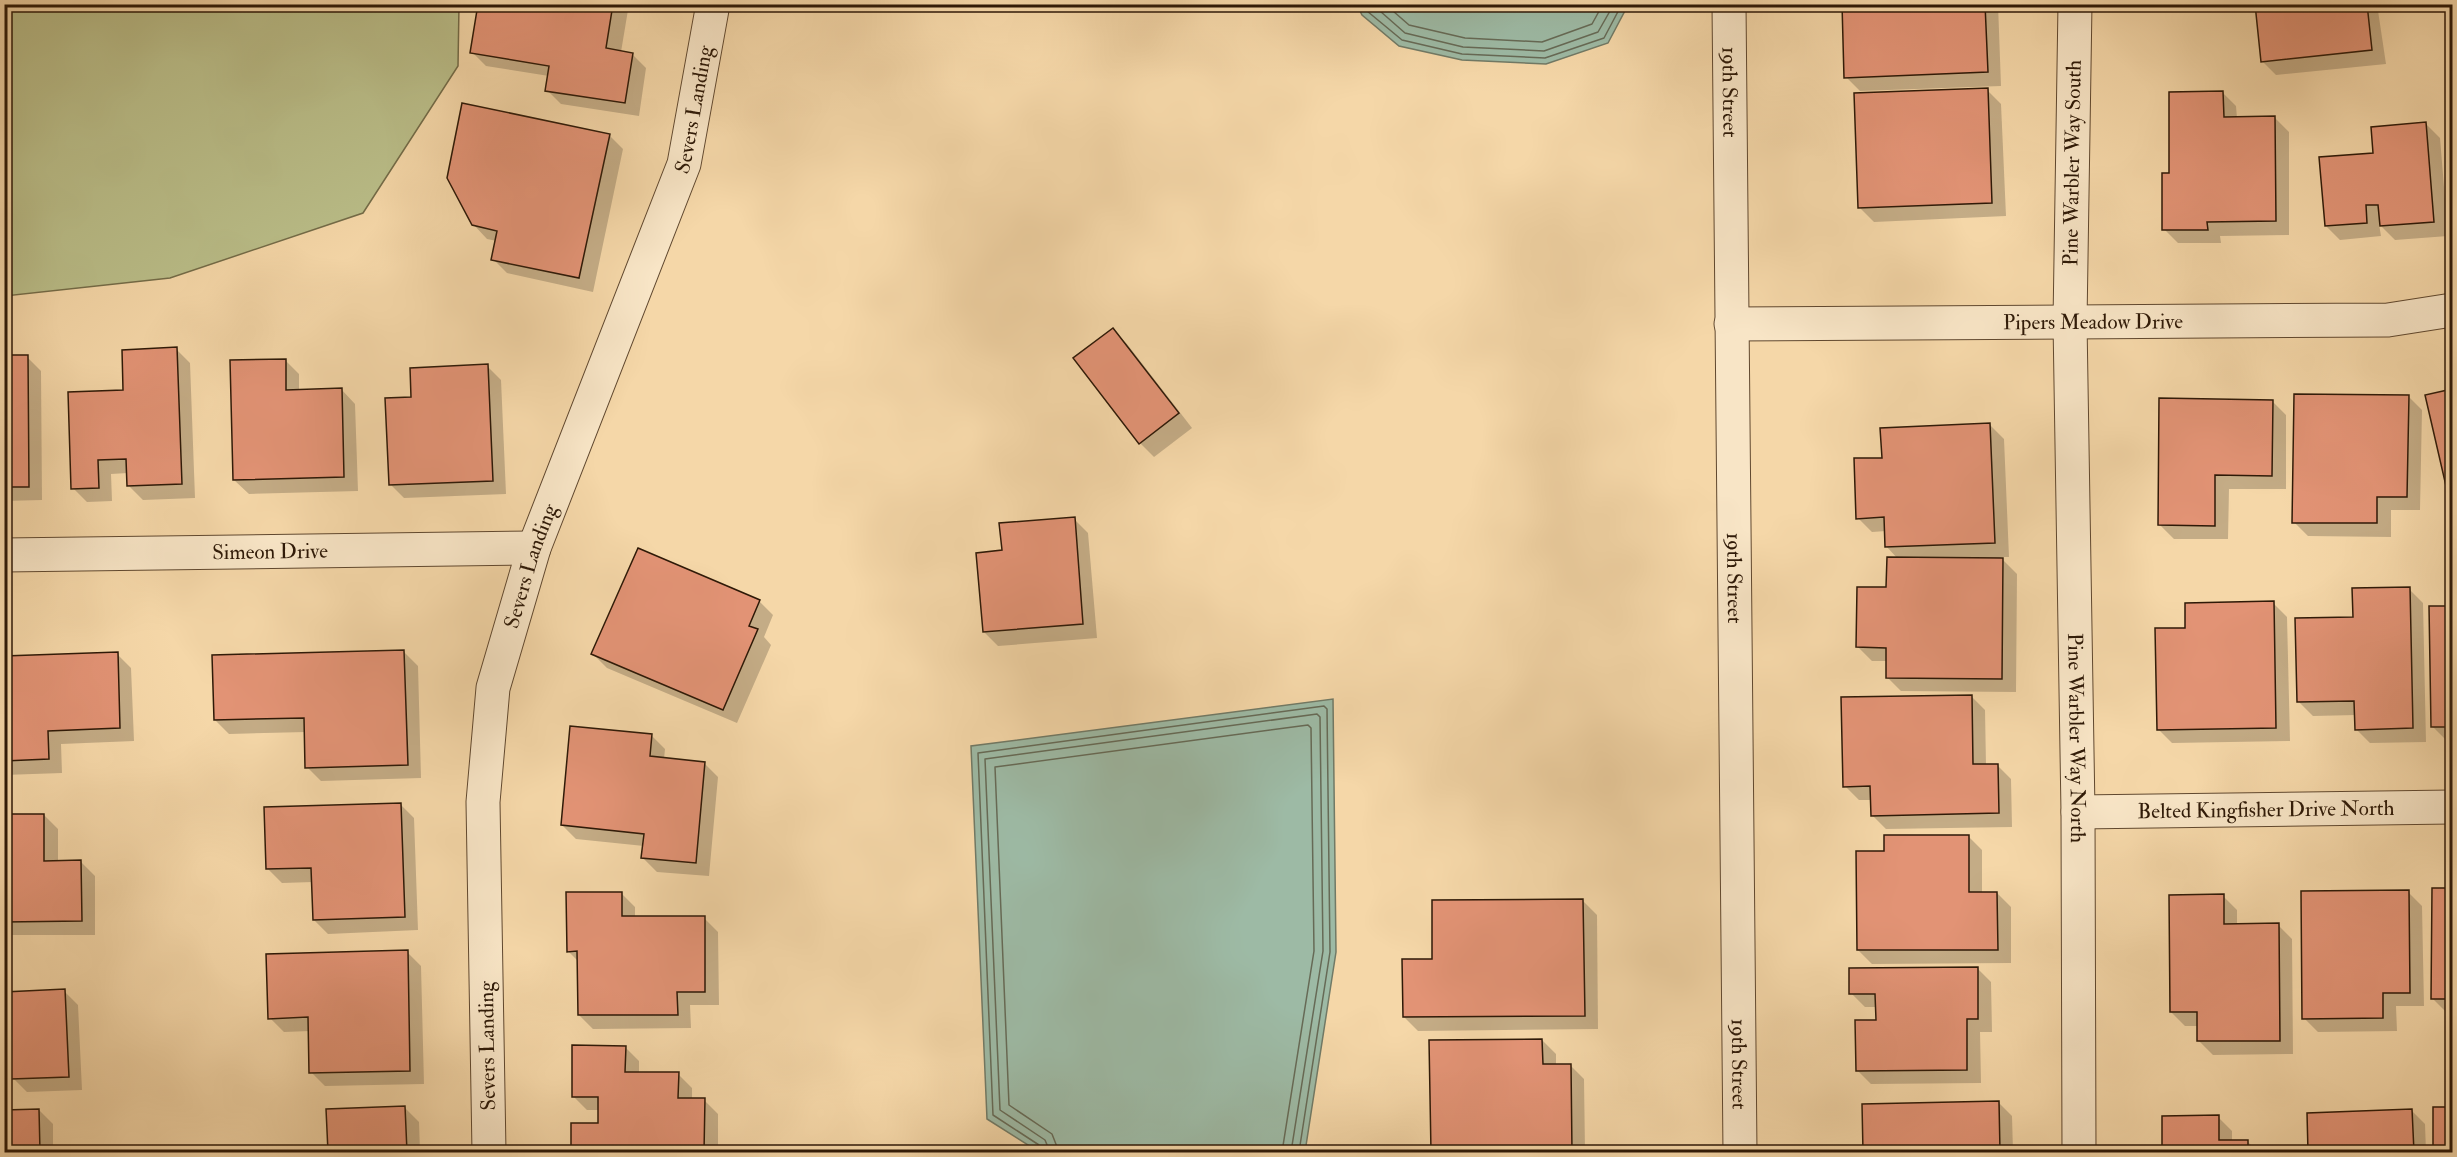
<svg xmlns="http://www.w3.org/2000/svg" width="2457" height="1157" viewBox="0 0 2457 1157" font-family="'IM FELL Double Pica',serif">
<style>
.green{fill:#babe89;stroke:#746c48;stroke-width:1.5}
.water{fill:#9dbaa5;stroke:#717a66;stroke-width:1.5}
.shadow{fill:#0003}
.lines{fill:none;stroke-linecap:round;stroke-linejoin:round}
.shore{stroke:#666a56;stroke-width:1.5}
.building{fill:#e29375;stroke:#2e1907;stroke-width:1.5}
.minor-casing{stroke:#60482f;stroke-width:35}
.minor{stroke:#f8e5c6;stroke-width:33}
.labels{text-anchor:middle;stroke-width:5;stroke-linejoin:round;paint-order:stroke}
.street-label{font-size:21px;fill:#2e1907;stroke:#f8e5c6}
</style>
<rect width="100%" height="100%" fill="#f5d7a8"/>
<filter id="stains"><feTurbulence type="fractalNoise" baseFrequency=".00333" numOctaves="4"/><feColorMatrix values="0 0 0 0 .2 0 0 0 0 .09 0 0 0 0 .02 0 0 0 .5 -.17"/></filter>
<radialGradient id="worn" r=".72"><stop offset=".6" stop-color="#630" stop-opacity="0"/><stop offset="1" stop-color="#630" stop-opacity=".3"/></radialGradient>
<path class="green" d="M4,5h455l-1,61 -95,147 -193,65 -165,18z"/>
<g class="water">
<path d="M1357,5l271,-1v1l-20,38 -62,21 -84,-4 -63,-14 -37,-31z"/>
<path d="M1333,699l3,253 -31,200h-266l-52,-33 -16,-373z"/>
</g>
<g class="shadow">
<path d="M479,4h150l-8,48 11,2 14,14 -7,48 -78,-12 -14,-14 2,-14 -63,-10 -14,-14z"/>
<path d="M1843,4h155l3,82 -141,5 -14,-14z"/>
<path d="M2256,4h121l9,60 -110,11 -14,-14z"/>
<path d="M1987,90l14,14 5,112 -132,6 -14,-14z"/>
<path d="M2222,92l14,14 1,12h38l14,14v103l-69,1 1,7h-43l-14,-14 7,-55z"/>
<path d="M2426,124l14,14 8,98 -53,4 -16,-16 2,12 -41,4 -14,-14 49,-72z"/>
<path d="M609,135l14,14 -30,143 -86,-19 -14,-14 4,-18 -10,-2 -14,-15z"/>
<path d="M1113,330l14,14 65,84 -38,29 -14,-14z"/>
<path d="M176,349l14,14 5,135 -52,2 -14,-14 -1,-13 -17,1 1,27 -25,1 -14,-14 51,-97z"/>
<path d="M4,357h23l14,14 1,129 -38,1z"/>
<path d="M285,360l14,14v17l42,-2 14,15 3,87 -109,3 -15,-14z"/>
<path d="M487,366l14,14 5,114 -102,4 -14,-14z"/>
<path d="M2452,391v114l-25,-109z"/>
<path d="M2408,396l14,14 -2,100h-29v27l-83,-1 -14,-14z"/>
<path d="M2272,401l14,14v74h-57l-1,50h-54l-14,-14z"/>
<path d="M1990,425l14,14 5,118h-9l17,17 -1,118 -115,-1 -14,-14v-16h-15l-14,-14 30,-59 10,-29 -12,-13v-15l-14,1 -14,-14 25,-59z"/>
<path d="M1074,519l14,14 9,105 -99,8 -14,-14 19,-81z"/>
<path d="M2409,589l14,14 3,139 -56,1 -14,-14v-14l-43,1 -14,-14 55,-84z"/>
<path d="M759,601l14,14 -9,22 7,8 -34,78 -130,-55 -14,-14z"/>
<path d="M2273,603l14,14 3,124 -118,2 -14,-14 29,-99z"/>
<path d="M2431,608h21v132h-6l-14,-14z"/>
<path d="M404,652l14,14 3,112 -100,3 -14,-14 -1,-35 -77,2 -14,-14z"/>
<path d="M117,654l14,14 3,73 -73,3 1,29 -58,2v-117z"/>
<path d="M1971,696l14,14 1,55h11l14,14 1,48 -126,2 -14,-14v-15h-13l-14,-14z"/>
<path d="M651,735l14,14 -1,10 40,4 14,14 -9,99 -52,-4 -14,-14 1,-12 -68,-7 -14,-14z"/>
<path d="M400,804l14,14 4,112 -90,4 -14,-14 -1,-38 -31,1 -14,-14z"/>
<path d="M4,815h40l14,14v33h23l14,14v59h-91z"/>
<path d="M1968,836l14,14v44l15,-1 14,14v56l-139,1 -14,-14z"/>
<path d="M2434,890h18v122h-6l-14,-14z"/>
<path d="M2408,892l14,14 2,100h-28l1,25 -79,1 -14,-14z"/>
<path d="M621,893l14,14v11h69l14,14 1,73h-29l1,23 -98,1 -14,-14v-53l-11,-11z"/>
<path d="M2223,896l14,14v15h41l14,14 1,115 -80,1 -14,-14v-15h-14l-14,-14z"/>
<path d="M1583,901l14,14 1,114 -180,2 -14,-14 30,-57z"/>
<path d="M407,952l14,14 3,118 -99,2 -14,-14 -1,-41 -26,1 -14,-14z"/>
<path d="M1977,968l14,14 1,50h-12l1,51 -110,1 -14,-14 20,-49v-14h-12l-14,-14z"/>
<path d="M64,991l14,14 4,85 -55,2 -14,-14 -1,-15 -8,1v-71z"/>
<path d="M1542,1040l14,14v12l14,-1 14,14 1,73h-153l-1,-110z"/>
<path d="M625,1047l14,14v12l39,1 14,14v12h12l14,14v38h-141l-4,-4 27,-24v-14h-13l-14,-14z"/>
<path d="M1998,1102l14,14 1,36h-149l-1,-47z"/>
<path d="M405,1108l14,14 1,30h-91l-2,-42z"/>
<path d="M2452,1108v44h-17v-43z"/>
<path d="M39,1110l14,14v28h-49v-41z"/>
<path d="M2411,1110l14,14 1,28h-116l-1,-37z"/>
<path d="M2163,1117h55l14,14v10h15l11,11h-95z"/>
</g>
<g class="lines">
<g class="shore">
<path d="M1363,4l4,7 35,29 60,14 83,4 59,-20 18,-34"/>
<path d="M1372,4l33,29 58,14 81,4 54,-19 16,-28"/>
<path d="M1385,4l24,21 56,13 77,4 50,-18 11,-20"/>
<path d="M1042,1152l-3,-7 -46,-30 -15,-362 346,-47 3,3 3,243 -31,200"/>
<path d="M1050,1152l-5,-12 -45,-30 -15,-351 332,-45 3,3 3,234 -32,201"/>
<path d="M1059,1152l-7,-18 -43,-29 -14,-338 313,-42 3,3 3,223 -32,201"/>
</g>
</g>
<g class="building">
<path d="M478,4h135l-7,44 27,5 -8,50 -80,-12 4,-25 -79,-13z"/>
<path d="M1842,4h143l3,68 -144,6z"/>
<path d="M2255,4h112l5,46 -111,12z"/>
<path d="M1988,88l4,115 -134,5 -4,-115z"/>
<path d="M2223,91l1,26 51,-1 1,105 -69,1 1,8h-46v-57h7v-81z"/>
<path d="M462,103l148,31 -31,144 -88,-18 6,-29 -25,-6 -25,-47z"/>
<path d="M2426,122l8,100 -54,4 -2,-21h-12l1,18 -42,3 -6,-69 54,-4 -2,-26z"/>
<path d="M1113,328l66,85 -40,31 -66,-86z"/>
<path d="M177,347l5,137 -55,2 -1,-27 -28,1 1,28 -28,1 -3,-97 55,-2 -1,-40z"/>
<path d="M4,355h24l1,132h-25z"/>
<path d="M286,359v31l56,-2 2,89 -111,3 -3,-120z"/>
<path d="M488,364l5,117 -104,4 -4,-87 26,-1 -1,-29z"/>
<path d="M2452,389v123l-27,-117z"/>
<path d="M2294,394l115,1 -2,102h-30v26h-85z"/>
<path d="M2159,398l114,2 -1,76 -57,-1v51l-57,-1z"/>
<path d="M1990,423l5,120 -110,4 -1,-30 -28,2 -2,-61h28l-2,-30z"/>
<path d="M1075,517l8,107 -100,8 -7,-79 26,-3 -3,-27z"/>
<path d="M638,548l122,52 -11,26 9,3 -35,81 -132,-56z"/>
<path d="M1887,557l116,1 -1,121 -116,-1v-30l-30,-1 1,-60h29z"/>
<path d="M2410,587l3,141 -58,2 -1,-29 -57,1 -2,-84 58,-1 -1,-29z"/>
<path d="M2274,601l2,127 -119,2 -2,-102h30v-25z"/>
<path d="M2429,606h23v121h-21z"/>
<path d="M404,650l4,115 -103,3 -1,-50 -90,2 -2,-65z"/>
<path d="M118,652l2,76 -72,3 1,28 -45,2v-105z"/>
<path d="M1972,695l1,69h25l1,49 -128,3 -1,-30 -27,1 -2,-90z"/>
<path d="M570,726l82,8 -2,22 55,6 -9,101 -55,-5 3,-24 -83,-9z"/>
<path d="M401,803l4,114 -92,3 -2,-52 -45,1 -2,-62z"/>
<path d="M4,814h40v47l37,-1 1,61 -78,1z"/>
<path d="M1884,835h85v57h28l1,58h-141l-1,-99h28z"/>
<path d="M2432,888h20v111h-21z"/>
<path d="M2409,890l1,103h-27v25l-81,1 -1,-128z"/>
<path d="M566,892h56v24h83v76h-28l1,23h-100l-1,-64 -10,1z"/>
<path d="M2224,894v30l55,-1 1,118h-83v-29h-27l-1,-117z"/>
<path d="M1583,899l2,117 -182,1 -1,-58h30v-59z"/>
<path d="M408,950l2,121 -101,2 -1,-56 -40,2 -2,-65z"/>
<path d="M1978,967v52h-11v51l-111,1 -1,-51h21l-1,-26h-26v-26z"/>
<path d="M65,989l4,88 -58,2 -1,-30 -6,1v-58z"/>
<path d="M1542,1039l1,25h28l1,88h-141l-2,-112z"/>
<path d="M572,1045l54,1 -1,26h54l-1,26h27l-1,54h-106v-4h-27v-25h27v-26h-26z"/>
<path d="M1999,1101l1,51h-137l-1,-48z"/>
<path d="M405,1106l2,46h-79l-2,-43z"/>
<rect x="2433" y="1107" width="19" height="45"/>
<path d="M39,1109l1,43h-36v-42z"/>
<path d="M2412,1109l2,43h-106l-1,-39z"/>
<path d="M2219,1115v25h29v12h-86v-36z"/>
</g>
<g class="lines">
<defs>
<g id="minor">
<path id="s1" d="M1729,4l11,1148"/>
<path id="s2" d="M2075,4l-5,318 8,490 1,340"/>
<path id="s3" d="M1731,324l657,-4 64,-10"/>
<path id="s4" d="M4,555l530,-7"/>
<path id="s5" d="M2078,812l374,-5"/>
<path id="s6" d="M489,1152l-6,-350 10,-114 41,-140 150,-384 29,-160"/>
</g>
</defs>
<use href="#minor" class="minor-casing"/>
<use href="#minor" class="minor"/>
</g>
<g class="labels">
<g class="street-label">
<text dy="7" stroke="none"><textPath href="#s1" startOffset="88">19th Street</textPath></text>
<text dy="7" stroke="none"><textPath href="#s6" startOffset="1078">Severs Landing</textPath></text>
<text transform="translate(2072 163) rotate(-89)" y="7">Pine Warbler Way South</text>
<text dy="7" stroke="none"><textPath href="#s3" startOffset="362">Pipers Meadow Drive</textPath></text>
<text dy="7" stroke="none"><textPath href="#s4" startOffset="266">Simeon Drive</textPath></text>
<text dy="7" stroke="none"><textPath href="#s6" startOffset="592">Severs Landing</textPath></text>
<text dy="7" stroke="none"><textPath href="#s1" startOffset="574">19th Street</textPath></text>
<text dy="7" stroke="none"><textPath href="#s2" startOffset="734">Pine Warbler Way North</textPath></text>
<text dy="7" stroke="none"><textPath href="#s5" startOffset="188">Belted Kingfisher Drive North</textPath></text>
<text transform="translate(487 1046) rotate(-91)" y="7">Severs Landing</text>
<text dy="7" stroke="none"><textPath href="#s1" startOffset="1060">19th Street</textPath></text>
</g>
</g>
<rect width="2457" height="1157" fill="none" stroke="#f5d7a8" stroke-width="24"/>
<rect x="6" y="6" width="2445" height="1145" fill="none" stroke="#2e1907" stroke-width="3"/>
<rect x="12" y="12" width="2433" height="1133" fill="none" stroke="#2e1907" stroke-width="1.5"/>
<rect width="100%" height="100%" filter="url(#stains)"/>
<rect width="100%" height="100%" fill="url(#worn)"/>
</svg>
